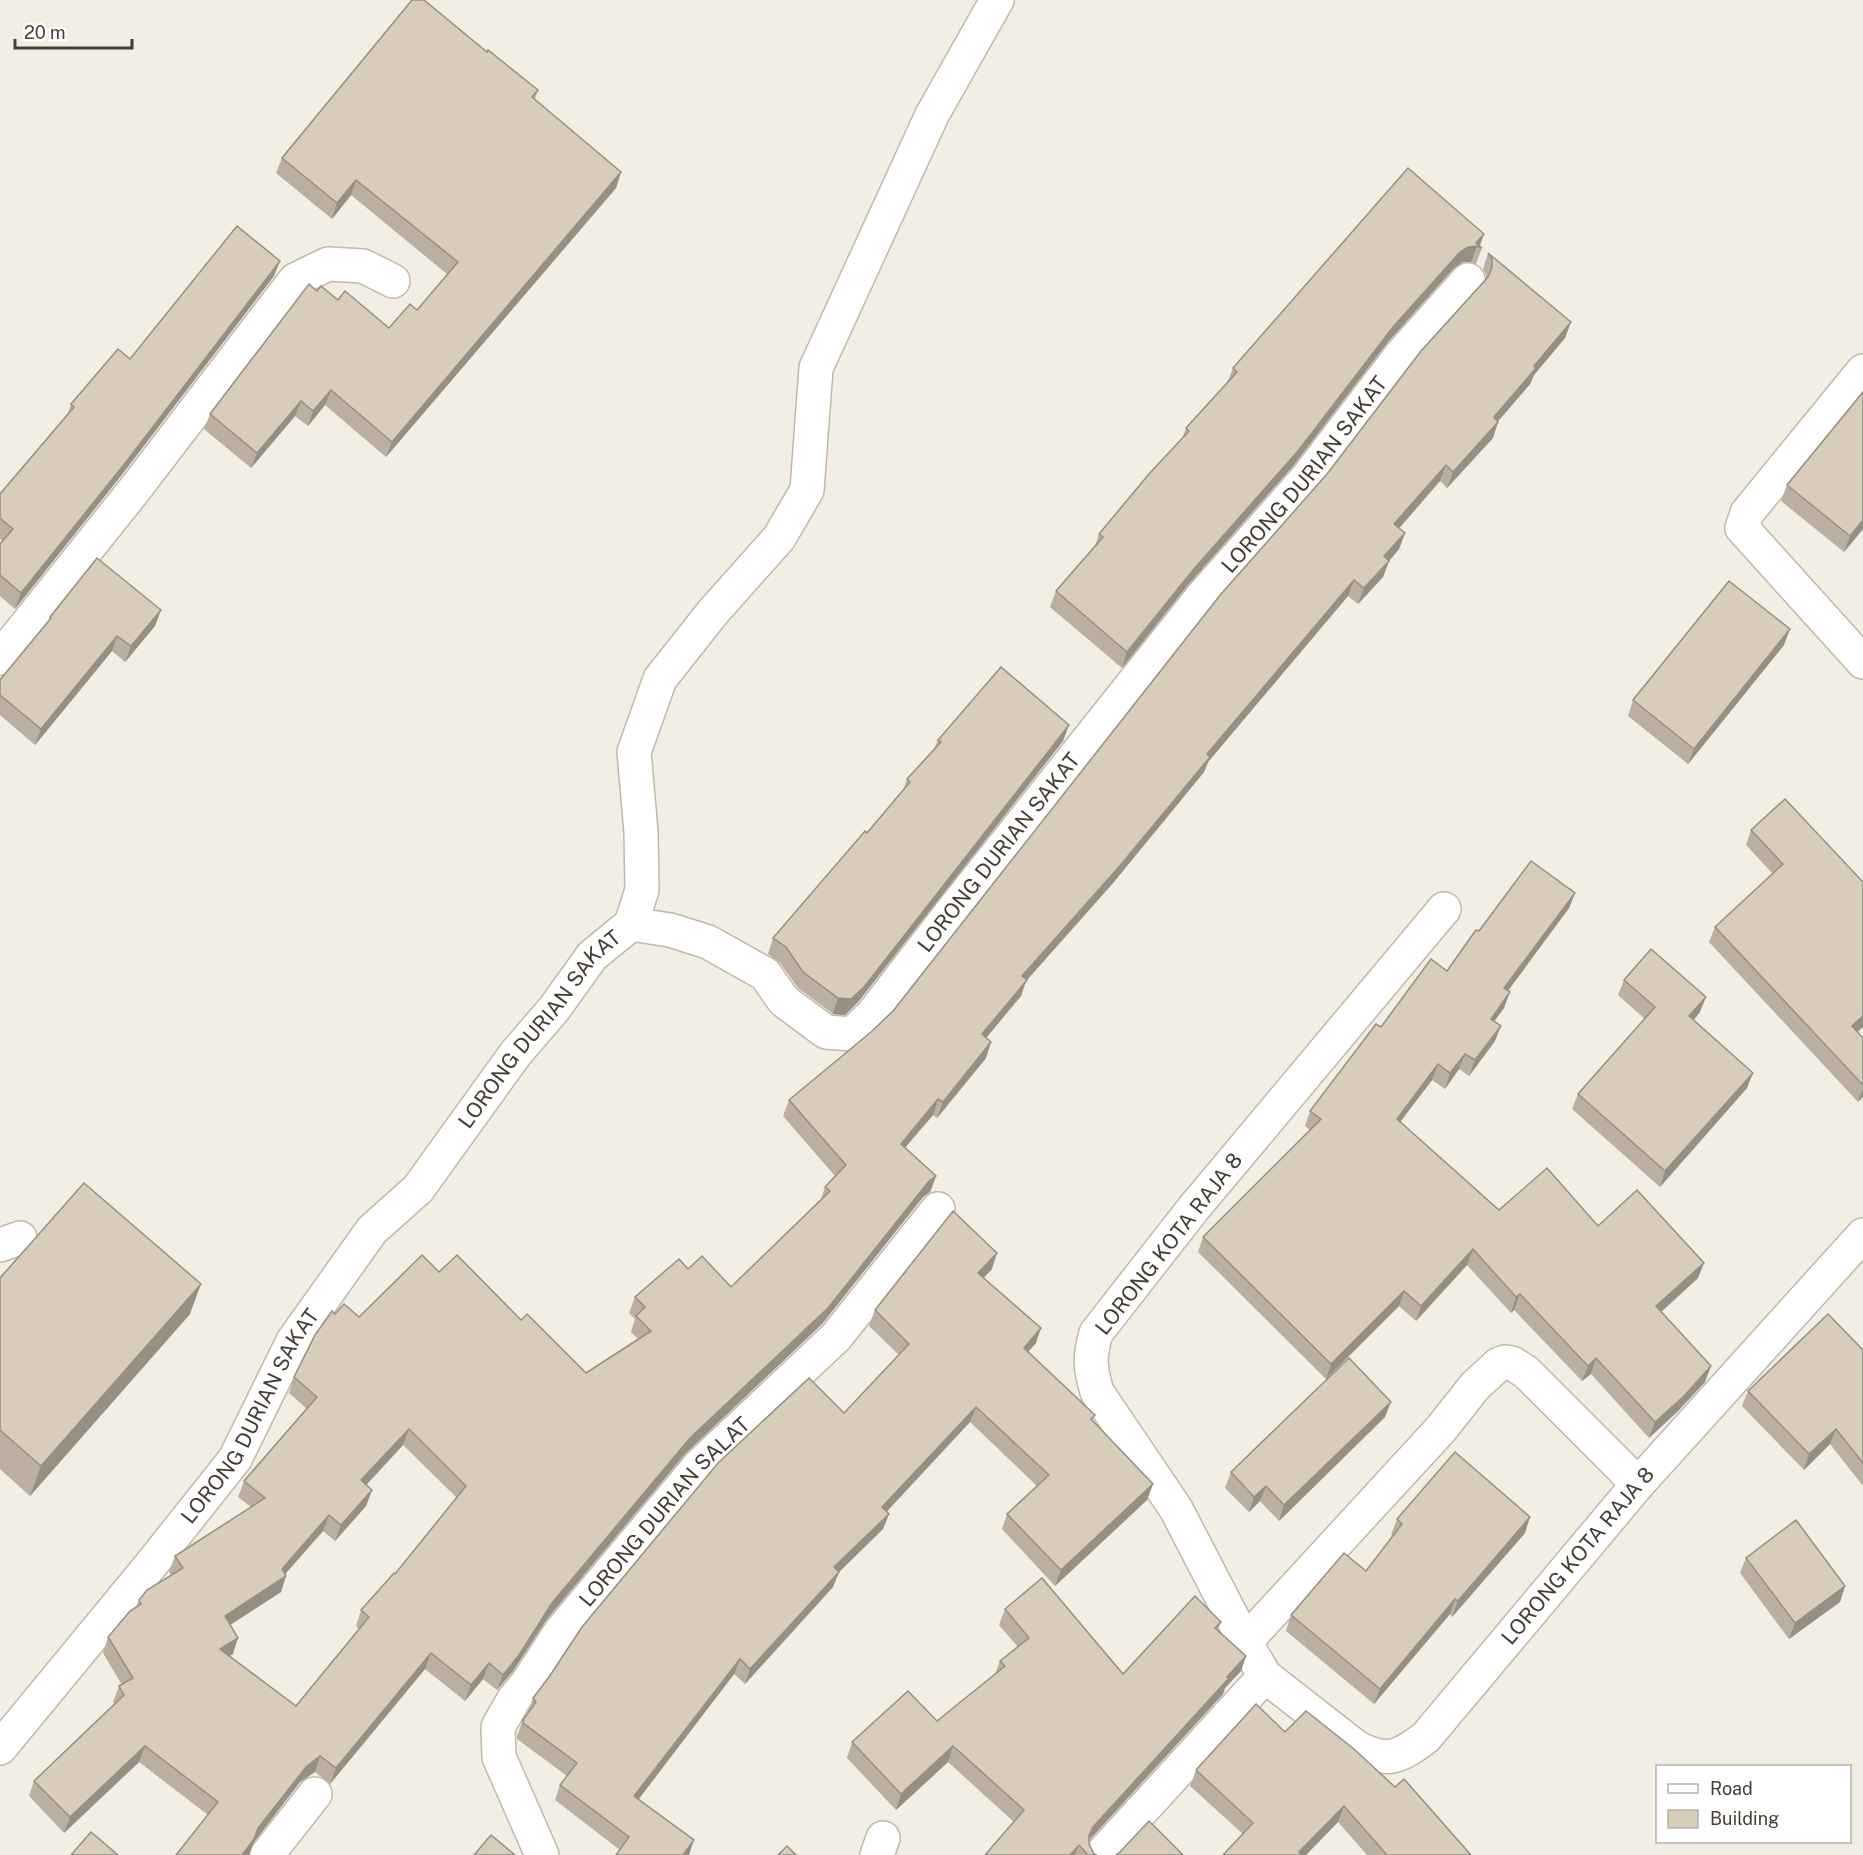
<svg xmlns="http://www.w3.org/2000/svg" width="1863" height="1855" viewBox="0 0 1863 1855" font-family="'Public Sans',sans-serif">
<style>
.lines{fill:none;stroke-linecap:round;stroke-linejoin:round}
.minor-casing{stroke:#c2b8a8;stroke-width:36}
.minor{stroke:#fff;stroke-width:33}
.wall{fill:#baafa1;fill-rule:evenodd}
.shaded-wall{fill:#978f83}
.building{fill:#d8ccbb;stroke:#978f83;stroke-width:1.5;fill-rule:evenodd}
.labels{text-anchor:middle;stroke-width:6;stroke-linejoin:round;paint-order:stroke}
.street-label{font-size:21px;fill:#453d33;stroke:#fff}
</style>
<rect width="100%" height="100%" fill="#f3eee3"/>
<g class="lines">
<defs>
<g id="minor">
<path d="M1863,371l-116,142 -5,15 121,134"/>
<path d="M0,658l135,-169 160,-209 33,-16 35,2 30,15"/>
<path id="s1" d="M1444,909l-251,300 -97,124c-7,24 -6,35 1,59l79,117 69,133 20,34 91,71c31,17 44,10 70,-10l212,-253 225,-249"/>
<path d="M631,924l11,-34 -1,-58 -7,-80 26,-73 53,-67 66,-74 28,-48 9,-122 116,-253 65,-115"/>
<path d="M0,1245l20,-7"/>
<path d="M1245,1642l196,-213 34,-43 24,-22 6,-2 7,1 14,9 112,112"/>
<path id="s2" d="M0,1748l150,-182 85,-107 58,-118 79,-111 46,-41 98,-136 38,-44 38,-53 39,-32 39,6 38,12 57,32 19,27 42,31 26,2 20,-19 81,-105 248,-312 106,-120 94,-123 67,-75"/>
<path d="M267,1855l48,-61"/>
<path id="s3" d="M542,1855l-43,-98 -1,-30 16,-28 14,-17 33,-51 138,-165 137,-129 102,-128"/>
<path d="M877,1855l6,-17"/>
<path d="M1101,1855l164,-179"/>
</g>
</defs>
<use href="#minor" class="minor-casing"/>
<use href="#minor" class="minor"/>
</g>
<g class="wall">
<path d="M487,52l51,38 -3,9 86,73 -5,16 -230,269 -61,-52 -17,21 -13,-10 -44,52 -47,-39 6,-15 107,-123 21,9 51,28 28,-18 30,-36 -96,-79 -19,24 -56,-46 6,-15z"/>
<path d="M1484,234l-4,12 2,2 -6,16 -5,-2h-8l-9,6 -67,75 -94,123 -106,120 -65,82 -72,-61 6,-16 39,-45 4,-12 83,-95 4,-11 41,-45 6,-15z"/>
<path d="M1488,253l83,69 -6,16 -31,37 -4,9 -32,37 -5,17 -46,50 -7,-7 -41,47 6,5 -6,16 -10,12 -6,16 -25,27 -10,-8 -140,166 -4,10 -91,111 -87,98 -5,15 -35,42v20l-49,60 -4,-3 -28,33 31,28 -6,16 -7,5 -101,127 -137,130 -138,165 -34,52 -16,19 -14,-11 -18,22 -40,-32 -95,115 -15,-12 -15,10 -46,60 -46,-27 -69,-53 -75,71 -35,-37 5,-15 80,-77 -1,-2 6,-16 3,-1 -19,-32 5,-16 28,-30 3,-7 32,-25 -2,-3 6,-16 76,-49 -13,-10 6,-16 63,-72 -18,-16 5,-16 41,-63 24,3 80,-45 82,48 65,53 52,-34 -7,-7 4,-13 -6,-6 6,-16 53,-28 43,18 90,-88 4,-12 10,-11 -52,-60 6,-16 82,-68 22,-21 593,-733v-3l-3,-6zM403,1445l54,53 -62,76 -34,36 -5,16 3,3 -63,77 -67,-50 4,-2 -3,-29 51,-33 4,-18 38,-43 12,10 31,-35 6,-16 -6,-5z"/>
<path d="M274,276l-154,201 -105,132 -15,-13v-52l3,-3 -3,-2v-45l67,-78 4,-12 59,-45z"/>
<path d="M1863,392v137l-19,23 -63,-51 6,-16z"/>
<path d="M50,617l105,9 -30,36 -13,-11 -77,94 -35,-30v-35l48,-58z"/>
<path d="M1784,645l-96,119 -60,-48 5,-16z"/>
<path d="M938,740l125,1 -205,261 -13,13 -12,-1 -35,-26 -18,-25 -12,-9 5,-16 130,-147 4,-12 27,-30z"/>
<path d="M1751,830l112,52v145l-6,5 6,6v59l-5,5 -149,-160 6,-15 58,-53 -27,-29z"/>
<path d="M1575,893l-6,15 -61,83 -4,17 -10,13 1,20 -26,35 -10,-7 -14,20 -13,-9 -32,42 99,88 99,16 100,52 -37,34 44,70 -27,29 -29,27 -58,-64 -9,7 -68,-71 -3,3 -44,-48 -51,56 -17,-15 -73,73 -128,-127 5,-15 107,-107 -5,-4 5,-15 71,-84 66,-56 32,-40z"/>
<path d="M1624,980l76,32 -6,8 53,68 -87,99 -88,-78 6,-15 67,-75 -27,-24z"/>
<path d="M992,1269l-9,8 53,66 -8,9 125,132 -6,16 -92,86 -53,-57 5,-15 30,-28 -67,-64 -83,89 2,3 -6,15 -44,43 -6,15 -88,97 -11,-10 -96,125 56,41 -74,10 -65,-50 5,-15 7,-9 -50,-37v-3l6,-16 4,-6 6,-16 311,-285 55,-58 -30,-29 6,-16z"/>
<path d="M0,1278l190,36 -160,182 -30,-27z"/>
<path d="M1863,1350v136l-33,-42 -26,26 -62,-64 6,-15z"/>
<path d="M1385,1417l-106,104 -19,-20 -11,11 -24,-24 6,-16z"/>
<path d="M1397,1519l128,14 -73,84 -2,-3 -76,90 -88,-73 5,-16 75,-44 27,-35 -2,-1z"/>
<path d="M1746,1558l99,28 -5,16 -51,37 -49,-66z"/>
<path d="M1005,1609l118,65 98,-52 -3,8 28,26 -5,15 -16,17 -2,6 -134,147v3l5,10 3,1h-112l29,-33 -66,-60 -52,48 -49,-52 5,-16 85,-21 58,-47 5,-13 18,-14 -19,-22z"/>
<path d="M1285,1732l110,55 76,68h-104l-29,-33 -32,33h-83l20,-21 -53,-48 6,-16z"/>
</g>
<g class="shaded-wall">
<path d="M621,172l-5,16 -230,269 6,-15z"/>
<path d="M356,180l-5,15 -19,24 5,-16z"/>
<path d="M1484,234l-5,13 -2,-1 -6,16h-8l-9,6 -67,75 -94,123 -106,120 -65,82 5,-16 66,-82 200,-243 67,-75 16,-9z"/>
<path d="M280,261l-6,15 -154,201 -105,132 6,-16z"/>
<path d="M1571,322l-6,16 -31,37 -4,9 -42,49 6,-16 40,-51z"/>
<path d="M331,390l-6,15 -17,21 5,-15z"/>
<path d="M301,401l-6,15 -44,52 6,-15z"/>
<path d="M1498,422l-5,16 -46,50 6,-16z"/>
<path d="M1446,465l-6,16 -51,59 5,-16z"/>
<path d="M1863,520v9l-19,23 6,-16z"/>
<path d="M1405,533l-6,16 -10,12 -6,16 -25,27 6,-16 20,-32z"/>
<path d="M1354,580l-6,16 -140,166 -4,10 -91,111 -87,98 -5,15 -45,54 6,-16 40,-58 185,-222z"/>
<path d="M161,610l-6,16 -30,36 6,-16z"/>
<path d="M1790,629l-6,16 -96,119 6,-15z"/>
<path d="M117,636l-5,15 -77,94 6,-16z"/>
<path d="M1069,725l-6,16 -205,261 -13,13 -12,-1 5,-16z"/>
<path d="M1575,893l-6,15 -71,96 6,-16z"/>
<path d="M1510,992l-6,16 -19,26 6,-15z"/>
<path d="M1706,997l-6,15 -17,20 6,-16z"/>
<path d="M1863,1016v11l-16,15 5,-16z"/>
<path d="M1501,1026l-6,15 -26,35 6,-16z"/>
<path d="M991,1042l-5,16 -49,60 6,-16z"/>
<path d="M1465,1054l-6,15 -14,20 5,-16z"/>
<path d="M1438,1064l-6,16 -41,54 6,-15z"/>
<path d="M1753,1073l-6,15 -87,99 5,-16z"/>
<path d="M1863,1089v8l-5,5z"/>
<path d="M938,1099l-5,16 -38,44 6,-15z"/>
<path d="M936,1176l-6,16 -7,5 -101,127 -137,130 -138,165 -34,52 -16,19 6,-15 49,-72 138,-165 239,-257z"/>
<path d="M1473,1249l-6,16 -51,56 5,-15z"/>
<path d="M997,1253l-5,16 -19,20 5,-16z"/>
<path d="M1704,1263l-6,15 -48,44 6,-16z"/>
<path d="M201,1284l-11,30 -160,182 11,-30z"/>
<path d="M1404,1291l-5,15 -73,73 5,-15z"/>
<path d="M1520,1294l-6,16 -3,3 5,-16z"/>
<path d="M1041,1328l-5,15 -18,20 6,-15z"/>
<path d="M1596,1358l-5,16 -9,7 6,-15z"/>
<path d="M1711,1366l-6,16 -27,29 -29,27 6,-16z"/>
<path d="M1391,1402l-6,15 -106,104 5,-16z"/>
<path d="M976,1407l-6,15 -93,100 5,-15z"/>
<path d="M409,1429l-6,16 -47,51 5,-16z"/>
<path d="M1836,1429l-6,15 -26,26 5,-16z"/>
<path d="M1153,1484l-6,16 -92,86 6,-16z"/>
<path d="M1266,1486l-6,15 -11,11 5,-15z"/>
<path d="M372,1490l-6,16 -31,35 6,-16z"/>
<path d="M889,1514l-6,15 -44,43 -6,15 -88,97 5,-15 84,-102z"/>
<path d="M329,1515l-6,16 -44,50 7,-5 -5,16 -62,40 6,-16 57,-47z"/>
<path d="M1530,1517l-5,16 -73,84 6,-16z"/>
<path d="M1845,1586l-5,16 -51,37 6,-16z"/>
<path d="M1455,1599l-5,15 -76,90 6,-15z"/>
<path d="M238,1638l-5,16 -19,11 6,-16z"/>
<path d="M431,1653l-6,16 -95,115 6,-16z"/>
<path d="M1246,1656l-5,15 -16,17 -2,6 -136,148 -4,8 6,-15 4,-8z"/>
<path d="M740,1659l-6,15 -105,138 5,-16z"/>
<path d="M489,1663l-6,16 -18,22 6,-16z"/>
<path d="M145,1746l-6,16 -75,71 6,-16z"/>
<path d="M953,1746l-5,16 -52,48 5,-16z"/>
<path d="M320,1756l-5,16 -15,10 -46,60 -5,13h-7l16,-27 48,-61z"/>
<path d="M1344,1806l-6,16 -32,33h-8l1,-3z"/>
<path d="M694,1840l-5,15h-6z"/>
<path d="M1079,1845l-4,10h-5z"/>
</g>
<g class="building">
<path d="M412,0h12l63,52 1,-2 50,40 -6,7 89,75 -229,270 -61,-52 -18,21 -12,-10 -44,52 -47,-39 99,-130 8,7 4,-5 17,14 7,-9 44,37 21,-24 7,6 41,-48 -102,-82 -19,23 -55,-45z"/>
<path d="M1408,168l76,66 -8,9 6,5 -5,-2 -9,1 -8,5 -67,75 -95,124 -105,119 -66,82 -71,-61 47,-54 -4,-3 50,-60 40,-43 -3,-3 51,-56 -4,-4z"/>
<path d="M237,226l43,35 -154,201 -105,131 -21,-18v-31l13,-15 -13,-11v-24l74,-87 -3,-3 47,-55 12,10z"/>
<path d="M1488,253l83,69 -37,44 2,2 -42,49 4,5 -45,50 -7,-7 -52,59 11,9 -21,23 5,5 -25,27 -10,-8 -147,174 3,3 -92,111 -96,108 5,4 -45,54 9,8 -48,60 -5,-3 -37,45 35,32 -7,5 -101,127 -138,130 -138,165 -33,52 -16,20 -14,-12 -18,22 -40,-32 -95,115 -16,-12 -14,11 -48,61 -4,11 -12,16h-66l42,-53 -73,-56 -75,71 -36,-36 90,-86 -5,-9 14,-8 -25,-41 22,-26 11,-7 -2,-4 8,-10 36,-22 -8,-12 90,-58 -21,-17 73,-84 -23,-20 21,-42 17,-24 3,3 9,-10 15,13 63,-62 17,17 18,-17 64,65 6,-6 59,59 65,-42 -15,-15 9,-9 -10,-10 44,-38 9,10 14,-13 29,31 99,-96 -5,-4 21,-22 -57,-65 82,-68 22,-21 328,-417 106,-120 94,-123 67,-74 4,-10v-8zM409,1429l57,57 -71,88 -1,-1 -33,37 8,7 -73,89 -76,-57 18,-11 -13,-22 61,-40 -4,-7 47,-54 12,10 31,-35 -11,-10z"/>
<path d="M1863,392v128l-13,16 -63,-51z"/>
<path d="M97,558l64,52 -30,36 -14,-10 -76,93 -41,-34v-15l51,-62 -1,-1z"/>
<path d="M1729,581l61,48 -96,120 -61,-49z"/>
<path d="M1001,667l68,58 -205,262 -13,12 -13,-1 -35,-26 -17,-25 -13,-9 92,-107 2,2 43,-51 -3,-3 34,-37 -3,-2z"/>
<path d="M1785,799l78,83v134l-11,10 11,12v47l-148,-158 68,-63 -32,-34z"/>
<path d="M1531,861l44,32 -71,95 6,4 -19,27 10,7 -26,34 -10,-6 -15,19 -12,-9 -41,55 102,91 48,-42 51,58 39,-36 67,73 -48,43 55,60 -27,30 -29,26 -59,-64 -8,8 -68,-72 -4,3 -43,-48 -52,57 -17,-15 -73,73 -128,-127 118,-118 -11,-8 66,-87 5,3 50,-68 16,12 29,-41 3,1z"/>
<path d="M1651,949l55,48 -17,19 64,57 -88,98 -87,-77 77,-87 -31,-27z"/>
<path d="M84,1183l117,101 -160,182 -41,-36v-152z"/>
<path d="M953,1211l44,42 -19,20 63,55 -17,20 71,67 -4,4 62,65 -92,86 -54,-56 42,-39 -73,-68 -94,100 7,7 -55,53 5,5 -89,97 -10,-10 -106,137 60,44 -11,15h-67l13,-18 -69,-52 17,-22 -54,-40v-3l13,-18 -3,-4 16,-21 33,-50 136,-164 91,-85 35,35 65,-69 -34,-34z"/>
<path d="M1828,1314l35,36v113l-27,-34 -27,25 -61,-63z"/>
<path d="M1349,1358l42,44 -107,103 -18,-19 -12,11 -23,-25z"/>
<path d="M1455,1452l75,65 -72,84 -3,-2 -75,90 -89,-74 53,-62 22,18 36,-47 -5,-5z"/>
<path d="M1796,1520l49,66 -50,37 -49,-65z"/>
<path d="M1042,1578l81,96 72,-78 26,26 -6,6 31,28 -19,21 2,1 -136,149 -4,8v9l5,10 3,1h-9l-9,-10 -9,10h-85l39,-45 -71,-64 -52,48 -49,-52 56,-51 29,30 68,-55 -5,-5 29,-23 -24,-29z"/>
<path d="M1256,1704l29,28 21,-21 48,38 41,38 9,-8 67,76h-84l-43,-49 -45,46 3,3h-79l30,-32 -57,-53z"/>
<path d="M1149,1821l34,34h-67l4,-3z"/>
<path d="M91,1832l27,23h-47z"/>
<path d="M491,1835l24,20h-41z"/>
<path d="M787,1846l9,9h-18z"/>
</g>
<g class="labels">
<g class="street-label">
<text dy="7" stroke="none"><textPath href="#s2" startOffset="2019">LORONG DURIAN SAKAT</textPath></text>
<text dy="7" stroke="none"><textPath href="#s2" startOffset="1533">LORONG DURIAN SAKAT</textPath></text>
<text dy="7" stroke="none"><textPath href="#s2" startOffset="903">LORONG DURIAN SAKAT</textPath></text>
<text transform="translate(1169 1244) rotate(-52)" y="7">LORONG KOTA RAJA 8</text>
<text dy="7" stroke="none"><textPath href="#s2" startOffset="417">LORONG DURIAN SAKAT</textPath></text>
<text dy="7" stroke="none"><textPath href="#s3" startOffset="410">LORONG DURIAN SALAT</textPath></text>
<text dy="7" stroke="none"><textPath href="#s1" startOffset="1368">LORONG KOTA RAJA 8</textPath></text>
</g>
</g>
<rect x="1656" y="1765" width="195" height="78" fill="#ffffff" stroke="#b5b1ad" stroke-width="1.5"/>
<rect x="1668" y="1784" width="30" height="9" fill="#ffffff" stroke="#b5b1ad" stroke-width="1.5"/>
<text x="1710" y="1795" font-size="18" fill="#453d33">Road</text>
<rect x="1668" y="1810" width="30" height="18" fill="#d8ccbb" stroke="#b5b1ad" stroke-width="1.5"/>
<text x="1710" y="1825" font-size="18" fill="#453d33">Building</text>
<path d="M15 39v9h117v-9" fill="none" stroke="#453d33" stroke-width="3"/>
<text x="24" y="39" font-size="18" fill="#453d33" stroke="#ffffff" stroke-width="4.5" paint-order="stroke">20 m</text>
</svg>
